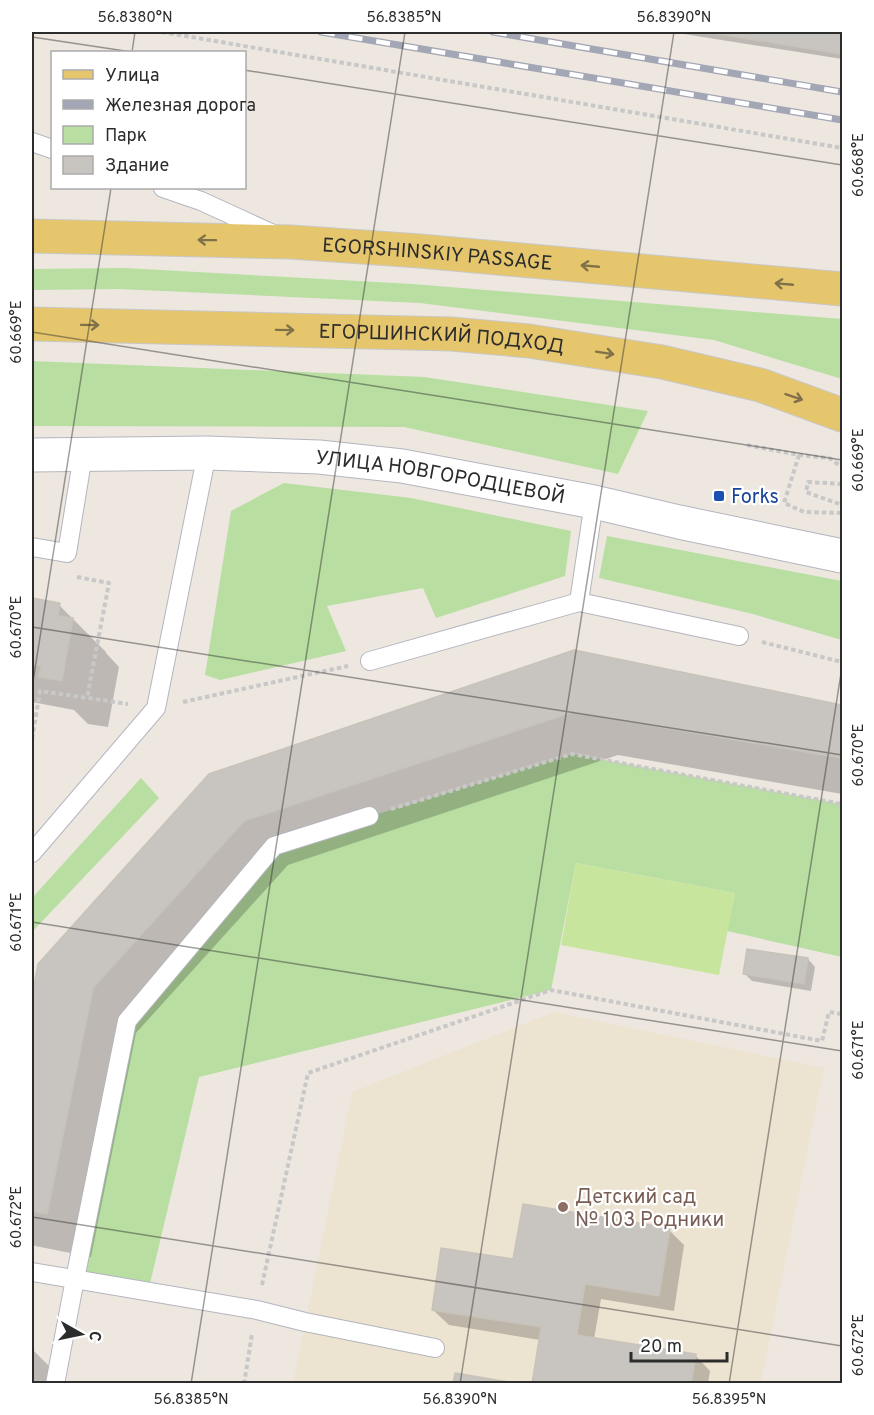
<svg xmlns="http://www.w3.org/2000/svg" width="874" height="1415" viewBox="0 0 874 1415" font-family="Overpass,sans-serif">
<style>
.education{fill:#ede3d1}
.green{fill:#b8dea1}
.pitch{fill:#c8e59e}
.shadow{fill:#0003}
.building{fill:#c8c4bf;stroke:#c8c3b9;stroke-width:1.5}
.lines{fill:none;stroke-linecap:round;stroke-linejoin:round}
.service-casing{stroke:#b3b6be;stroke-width:20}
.tertiary-casing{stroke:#b3b6be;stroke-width:35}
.primary-casing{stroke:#c8c8c8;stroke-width:35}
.path{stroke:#c8c8c8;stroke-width:4;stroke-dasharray:4.5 3;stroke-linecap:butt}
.service{stroke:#fff;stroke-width:18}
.tertiary{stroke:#fff;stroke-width:33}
.primary{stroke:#e6c66c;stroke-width:33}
.rail-casing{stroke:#a3a6b5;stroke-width:7}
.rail{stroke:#fff;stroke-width:4.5;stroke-dasharray:14;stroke-linecap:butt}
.oneway{stroke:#807149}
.ticks{fill:none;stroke:#2c2c2c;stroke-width:1.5;stroke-opacity:0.45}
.transit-dot{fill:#1a4fb4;stroke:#fff;stroke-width:2}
.education-dot{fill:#8d6e63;stroke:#fff;stroke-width:2}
.labels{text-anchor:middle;stroke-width:4.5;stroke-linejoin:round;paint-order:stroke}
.street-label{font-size:20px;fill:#2c2c2c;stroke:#fff}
.transit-label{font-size:20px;fill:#164399;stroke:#fff;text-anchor:start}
.education-label{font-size:20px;fill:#785e54;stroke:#fff;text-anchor:start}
.neatline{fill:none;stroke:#2c2c2c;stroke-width:2}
.ticks-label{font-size:15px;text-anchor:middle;fill:#2c2c2c}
</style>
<rect width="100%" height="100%" fill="#ede7e0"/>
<path class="education" d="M554,1012l270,56 -63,315 -468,1 59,-292z"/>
<g class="green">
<path d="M124,268l289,16 429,35v60l-128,-39 -294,-37 -301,-14 -87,1v-21z"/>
<path d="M32,361l392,16 224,34 -30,63 -214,-47 -372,-1z"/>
<path d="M284,483l127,15 160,33 -6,45 -129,42 -13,-30 -96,18 19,45 -126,29 -15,-5 26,-164z"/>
<path d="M607,536l235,45v59l-89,-26 -154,-36z"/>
<path d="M572,754l270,50v153l-115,-26 8,-38 -159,-30 -25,127 -352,87 -51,215 -73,-13 52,-258 147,-175z"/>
<path d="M141,778l18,20 -127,134v-34z"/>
</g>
<path class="pitch" d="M576,863l159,30 -16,82 -158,-30z"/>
<g class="shadow">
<path d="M671,32h171v27z"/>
<path d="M32,600l27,5 47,47v1l13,14 -11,60 -20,-3 -14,-14 -42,-8z"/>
<path d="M574,652l268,55v87l-224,-39 -330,110 -152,168 -45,224 -56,-11 -3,-4v-239l7,-39 171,-189z"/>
<path d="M808,959l7,8 -4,24 -59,-10 -7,-7z"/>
<path d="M669,1230l15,15 -10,66 -73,-12 -7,40 101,16 15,16 -2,13h-175l7,-44 -91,-15 -16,-15 82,-49z"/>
<path d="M32,1349l30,30 -1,5h-29z"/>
</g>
<g class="building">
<path d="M706,32h136v22z"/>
<path d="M32,598l28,5 -2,13 15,2 -11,63 -23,-4 2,-11 -9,-2z"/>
<path d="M574,650l268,55v53l-269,-46 -329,109 -151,167 -46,226 -15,-3v-216l6,-31 171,-190z"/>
<path d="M747,949l61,9 -4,26 -61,-10z"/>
<path d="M523,1204l147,24 -11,68 -74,-12 -8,51 119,19 -5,30h-159l9,-57 -109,-17 9,-62 72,11z"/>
<path d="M455,1373l65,11h-67z"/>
</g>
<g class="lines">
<defs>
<g id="service">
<path d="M32,142l20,7"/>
<path d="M163,188l38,13 72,33"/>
<path d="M594,502l-15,100 160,34"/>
<path d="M32,547l35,6 16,-98"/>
<path d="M370,661l209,-59"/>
<path d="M32,853l124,-145 51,-255"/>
<path d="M32,1272l225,38 48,12 130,26"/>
<path d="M55,1384l20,-105 52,-258 147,-175 95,-30"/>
</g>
<g id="tertiary">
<path id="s1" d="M32,455l175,-2 112,4 83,9 192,36 85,20 163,34"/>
</g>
<g id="primary">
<path id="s2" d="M32,236l259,6 129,9 422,38"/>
<path id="s3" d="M32,324l419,10 78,7 133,21 98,23 82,30"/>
</g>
</defs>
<use href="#service" class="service-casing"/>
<use href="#tertiary" class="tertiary-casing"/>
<use href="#primary" class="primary-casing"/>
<g class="path">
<path d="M162,32l680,116"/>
<path d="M747,445l52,10 30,3 13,9"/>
<path d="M799,455l-15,48 20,9 38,1"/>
<path d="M842,484l-34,-2 -2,10 36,13"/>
<path d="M77,577l32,6 -22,115"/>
<path d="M762,642l80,20"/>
<path d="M183,702l165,-36"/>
<path d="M32,739l8,-48 88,13"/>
<path d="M391,809l181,-55 270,50"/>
<path d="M262,1285l46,-212 243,-83 271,51 7,-29 13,2"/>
<path d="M244,1384l8,-50"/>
</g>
<use href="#service" class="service"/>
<use href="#tertiary" class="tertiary"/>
<use href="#primary" class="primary"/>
<defs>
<g id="rail">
<path d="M321,32l521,88"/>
<path d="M493,32l349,60"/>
</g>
</defs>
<use href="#rail" class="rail-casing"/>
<use href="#rail" class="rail"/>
</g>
<defs><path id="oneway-shaft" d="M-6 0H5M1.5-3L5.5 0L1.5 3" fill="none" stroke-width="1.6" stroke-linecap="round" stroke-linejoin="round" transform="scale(1.5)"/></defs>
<g class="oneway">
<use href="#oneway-shaft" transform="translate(207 240) rotate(-179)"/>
<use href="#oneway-shaft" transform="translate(590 266) rotate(-175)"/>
<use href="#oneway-shaft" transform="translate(784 284) rotate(-175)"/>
<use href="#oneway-shaft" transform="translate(90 325) rotate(1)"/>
<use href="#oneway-shaft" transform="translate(285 330) rotate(1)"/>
<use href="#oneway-shaft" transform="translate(605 353) rotate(9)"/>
<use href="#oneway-shaft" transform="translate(794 397) rotate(19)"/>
</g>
<path class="ticks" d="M32,37l100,15M132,52l3,-20M244,70l598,95M32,332l810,128M32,627l810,128M32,688l79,-500M32,922l810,129M32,1217l810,129M191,1384l214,-1352M460,1384l214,-1352M729,1384l113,-717"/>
<rect class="transit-dot" x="713" y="490" width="12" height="12" rx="3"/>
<circle class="education-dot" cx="563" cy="1207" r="6"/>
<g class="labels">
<g class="street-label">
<text dy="7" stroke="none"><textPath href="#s2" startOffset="406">EGORSHINSKIY PASSAGE</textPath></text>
<text dy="7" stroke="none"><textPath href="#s3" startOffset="410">ЕГОРШИНСКИЙ ПОДХОД</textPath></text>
<text dy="7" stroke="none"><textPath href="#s1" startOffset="410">УЛИЦА НОВГОРОДЦЕВОЙ</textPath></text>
</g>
<g class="transit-label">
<text x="731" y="503">Forks</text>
</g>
<g class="education-label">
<text x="575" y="1203">Детский сад<tspan x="575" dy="23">№ 103 Родники</tspan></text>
</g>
</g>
<rect width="874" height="1415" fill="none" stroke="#ffffff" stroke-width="66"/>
<rect x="51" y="51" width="195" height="138" fill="#ffffff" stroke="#ababab" stroke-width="1.5"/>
<rect x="63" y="70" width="30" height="9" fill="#e6c66c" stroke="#ababab" stroke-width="1.5"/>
<text x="105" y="81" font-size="18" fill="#2c2c2c">Улица</text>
<rect x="63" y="100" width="30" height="9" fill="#a3a6b5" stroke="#ababab" stroke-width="1.5"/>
<text x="105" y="111" font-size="18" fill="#2c2c2c">Железная дорога</text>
<rect x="63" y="126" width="30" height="18" fill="#b8dea1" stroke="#ababab" stroke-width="1.5"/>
<text x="105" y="141" font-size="18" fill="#2c2c2c">Парк</text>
<rect x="63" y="156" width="30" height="18" fill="#c8c4bf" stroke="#ababab" stroke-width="1.5"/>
<text x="105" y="171" font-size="18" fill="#2c2c2c">Здание</text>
<g transform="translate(81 1334) rotate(99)" stroke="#ffffff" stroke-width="4.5" paint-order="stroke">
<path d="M0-4.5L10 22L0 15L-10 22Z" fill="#2c2c2c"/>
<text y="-9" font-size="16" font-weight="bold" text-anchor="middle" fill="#2c2c2c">С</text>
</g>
<path d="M631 1352v9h96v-9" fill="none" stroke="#2c2c2c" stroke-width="3"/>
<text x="640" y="1352" font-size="18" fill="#2c2c2c" stroke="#ffffff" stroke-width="4.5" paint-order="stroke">20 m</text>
<rect x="33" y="33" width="808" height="1349" class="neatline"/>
<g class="ticks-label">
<text x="135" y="22">56.8380°N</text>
<text x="404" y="22">56.8385°N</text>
<text x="674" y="22">56.8390°N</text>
<text transform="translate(858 165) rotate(-90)" y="5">60.668°E</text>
<text transform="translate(16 332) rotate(-90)" y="5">60.669°E</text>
<text transform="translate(858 460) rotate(-90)" y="5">60.669°E</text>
<text transform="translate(16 627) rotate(-90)" y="5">60.670°E</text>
<text transform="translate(858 755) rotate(-90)" y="5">60.670°E</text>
<text transform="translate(16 922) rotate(-90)" y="5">60.671°E</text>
<text transform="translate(858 1050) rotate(-90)" y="5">60.671°E</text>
<text transform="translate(16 1217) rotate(-90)" y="5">60.672°E</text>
<text transform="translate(858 1345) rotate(-90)" y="5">60.672°E</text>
<text x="191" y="1404">56.8385°N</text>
<text x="460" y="1404">56.8390°N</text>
<text x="729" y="1404">56.8395°N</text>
</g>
</svg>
